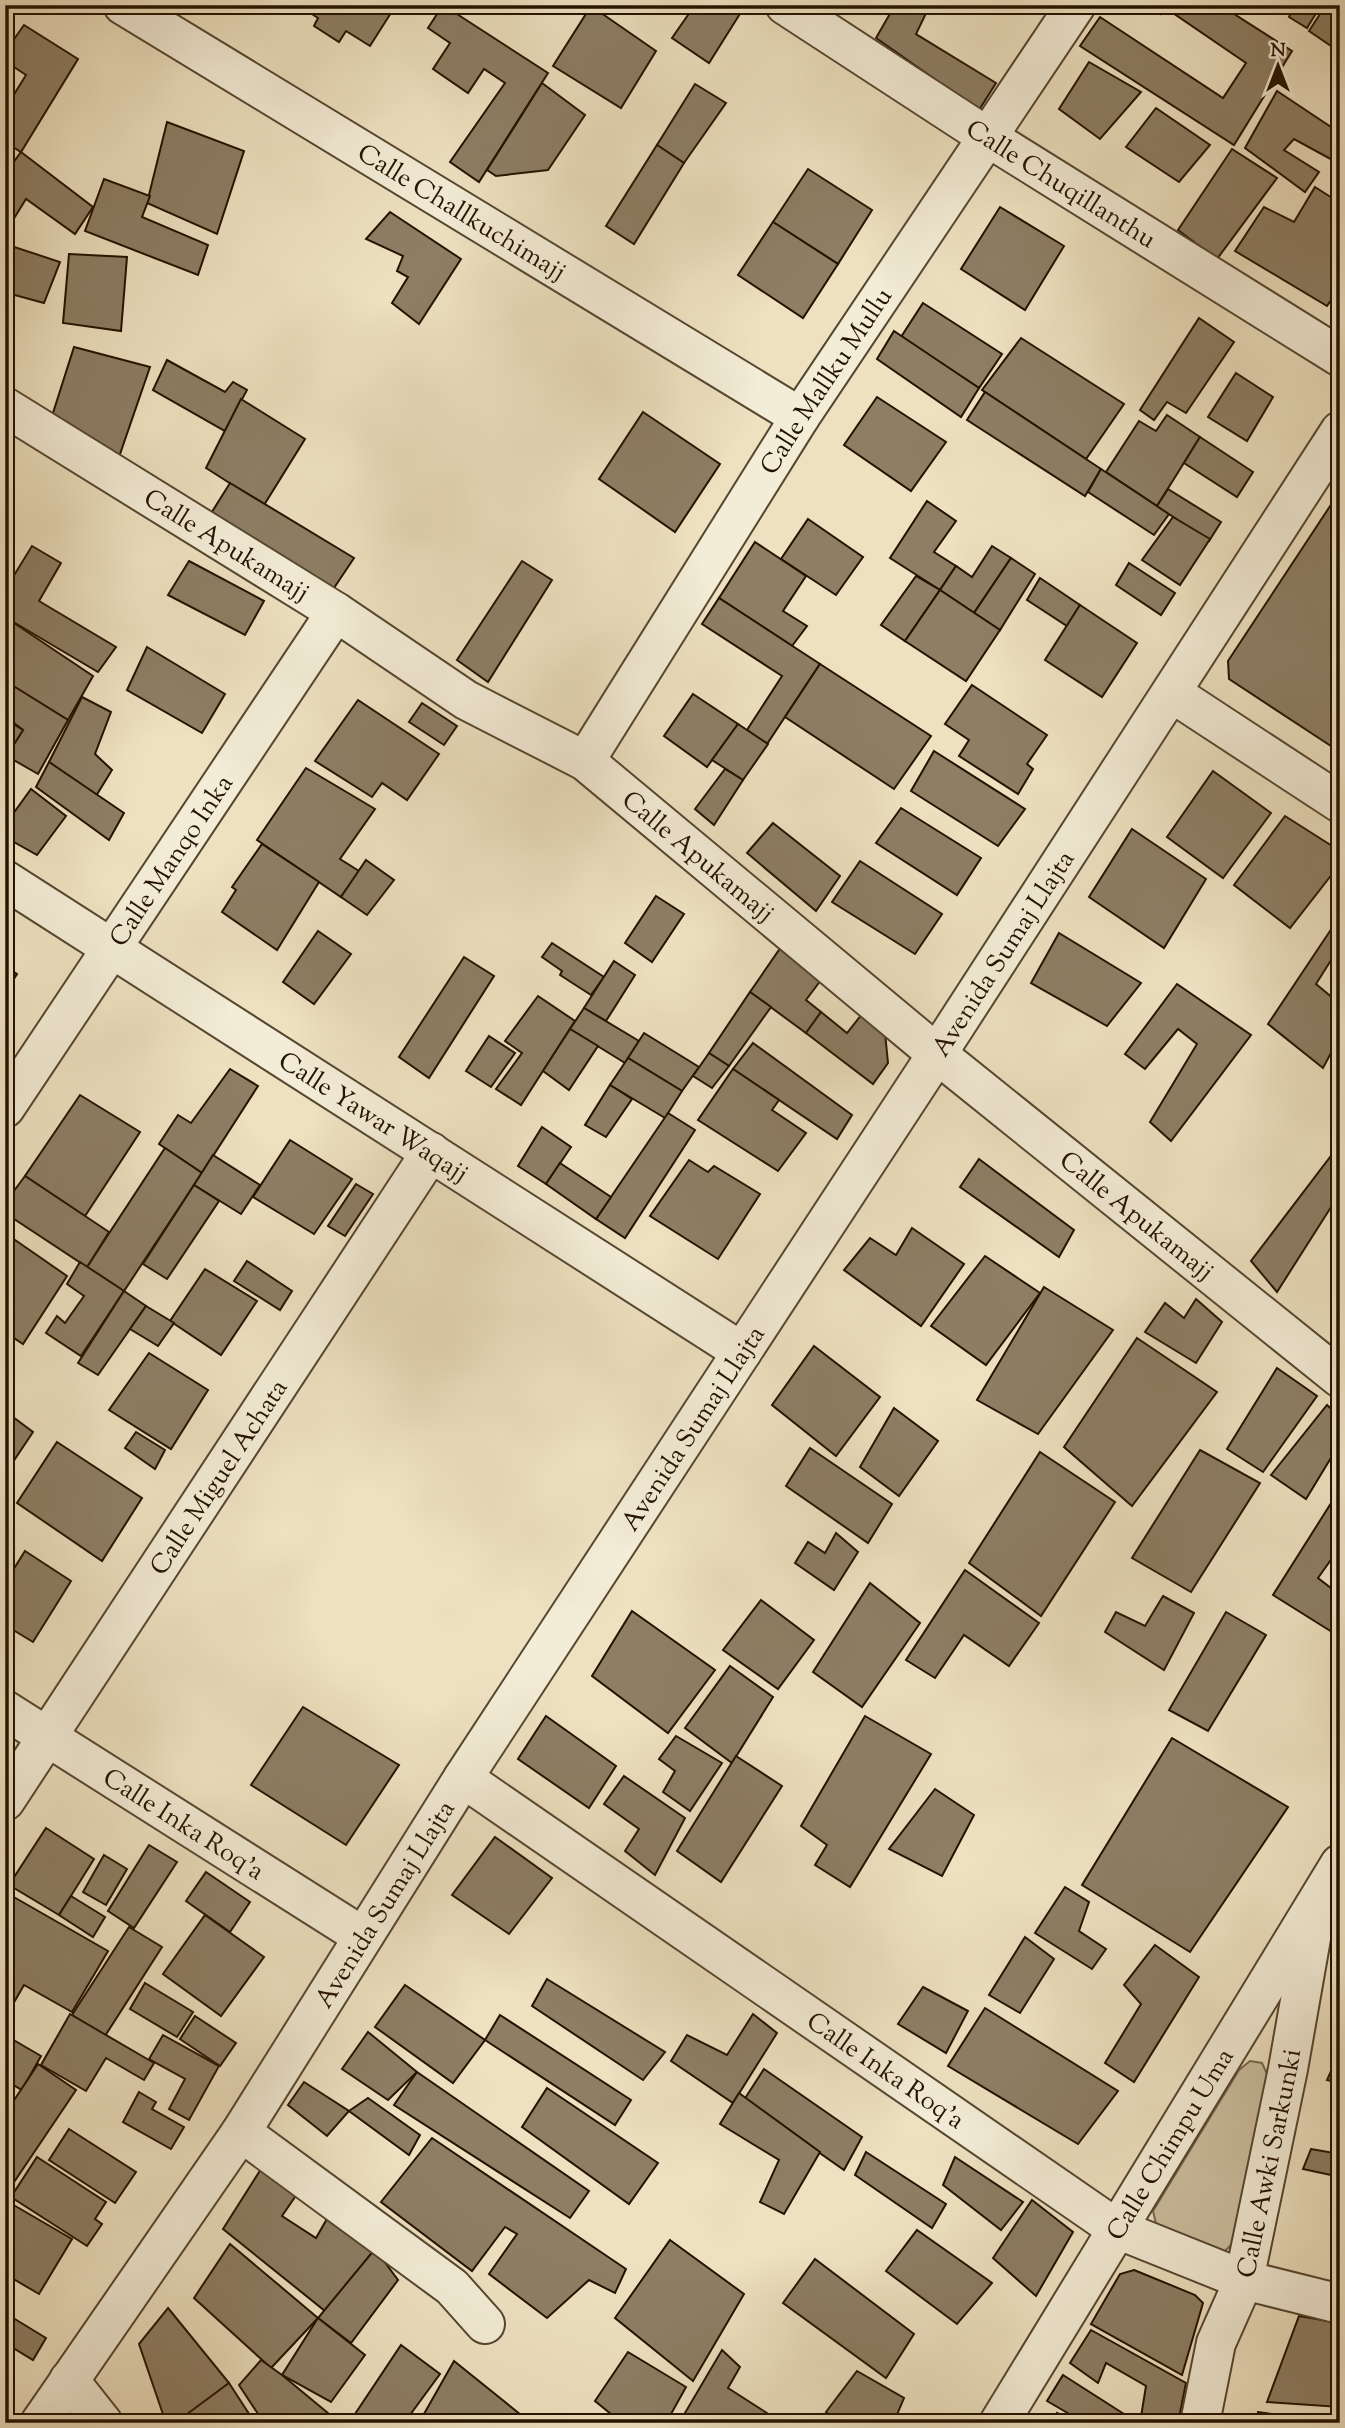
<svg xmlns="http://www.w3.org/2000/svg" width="1345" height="2428" viewBox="0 0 1345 2428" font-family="'Sorts Mill Goudy',serif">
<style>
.green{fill:#cbbe9f;stroke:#786850;stroke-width:2}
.building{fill:#8d7e64;stroke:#241200;stroke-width:2}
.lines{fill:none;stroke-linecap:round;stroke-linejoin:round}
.minor-casing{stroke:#564630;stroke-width:42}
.minor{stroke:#f3ecd6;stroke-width:38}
.labels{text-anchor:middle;stroke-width:7;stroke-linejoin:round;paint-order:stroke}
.street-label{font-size:26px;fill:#241200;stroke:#f3ecd6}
</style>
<rect width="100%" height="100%" fill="#ede1c0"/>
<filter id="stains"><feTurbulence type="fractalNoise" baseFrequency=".00286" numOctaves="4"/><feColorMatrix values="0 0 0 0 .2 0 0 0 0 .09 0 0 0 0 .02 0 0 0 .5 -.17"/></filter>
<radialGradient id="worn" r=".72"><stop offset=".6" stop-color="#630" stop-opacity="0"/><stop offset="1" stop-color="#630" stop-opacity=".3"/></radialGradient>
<path class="green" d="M1250,2061l12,2 6,13 -34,166 -9,9 -69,-27 -3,-13 86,-141z"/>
<g class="building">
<path d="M298,5h98l-26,41 -24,-15 -7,11 -25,-16 4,-8z"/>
<path d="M443,5l105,68 -69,109 -29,-20 55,-79 -21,-14 -16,24 -35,-24 17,-26 -22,-15z"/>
<path d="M695,5h43l5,4 -34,54 -37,-25z"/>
<path d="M895,5h35l-14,29 80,49 -17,27 -103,-72z"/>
<path d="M949,5h15l-4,7z"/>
<path d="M1147,5h73l72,46 -58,94 -154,-99 20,-29 123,81 23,-35 -82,-56 -4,7z"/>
<path d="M1295,5h26l-14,23 -18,-11z"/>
<path d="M1326,5h14v47l-31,-21z"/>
<path d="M591,6l65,45 -35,57 -68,-42z"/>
<path d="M24,25l54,34 -57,93 -16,-10v-33l21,-34 -21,-14v-9z"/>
<path d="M1089,62l52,30 -41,47 -41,-30z"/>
<path d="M542,83l43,32 -37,55 -52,6 -9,-6z"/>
<path d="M695,84l31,19 -42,60 -27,-18z"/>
<path d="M1277,91l63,42 -2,30 -44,-24 -10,11 35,22 -14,20 -60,-44z"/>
<path d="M1156,108l54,37 -31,37 -53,-35z"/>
<path d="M167,122l77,29 -27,83 -70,-31z"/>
<path d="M657,145l27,18 -50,81 -28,-18z"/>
<path d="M1232,149l45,29 -60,81 -39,-29z"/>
<path d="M21,152l72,55 -18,27 -49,-35 -21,34v-59z"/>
<path d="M808,169l64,41 -34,54 -65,-42z"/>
<path d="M104,179l46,17 -8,21 66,28 -10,30 -113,-44z"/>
<path d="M1315,187l25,16v84l-13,19 -92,-55 29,-44 30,15z"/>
<path d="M1000,207l64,39 -39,64 -64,-41z"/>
<path d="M390,212l71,47 -42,65 -27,-21 16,-26 -11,-6 6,-15 -37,-17z"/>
<path d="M773,222l65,42 -35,54 -65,-43z"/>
<path d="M5,244l55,18 -16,41 -33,-9 -6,17z"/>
<path d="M69,254l58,3 -6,74 -58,-8z"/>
<path d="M923,303l79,51 -23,34 -78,-51z"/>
<path d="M1199,318l35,24 -48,71 -19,-11 -13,18 -14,-10z"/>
<path d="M894,331l85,57 -18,29 -84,-58z"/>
<path d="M1021,338l103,66 -38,55 -104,-69z"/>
<path d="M74,347l76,20 -31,90 -67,-41z"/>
<path d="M167,360l58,32 8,-10 14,8 -22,41 -72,-41z"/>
<path d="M1236,373l37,24 -26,44 -39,-24z"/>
<path d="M985,392l116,77 -16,27 -118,-76z"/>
<path d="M877,397l69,45 -35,49 -67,-46z"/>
<path d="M241,399l64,40 -41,66 -58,-37z"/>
<path d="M643,412l77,52 -45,68 -76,-53z"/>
<path d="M1167,415l33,22 -43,69 -51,-34 33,-51 17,10z"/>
<path d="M1200,437l53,35 -16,25 -53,-34z"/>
<path d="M1101,469l68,45 -15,21 -66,-43z"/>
<path d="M230,483l124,75 -20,30 -124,-73z"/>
<path d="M1168,489l53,33 -12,19 -52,-35z"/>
<path d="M1340,491v261l-111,-73 -1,-18z"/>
<path d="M927,501l29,20 -22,31 22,14 -16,24 -50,-32z"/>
<path d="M1173,517l37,22 -30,46 -38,-25z"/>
<path d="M808,519l55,38 -27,38 -55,-36z"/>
<path d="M755,542l51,34 -23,35 24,15 -15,20 -73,-48z"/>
<path d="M32,546l29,17 -22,38 77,46 -18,25 -93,-55v-27z"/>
<path d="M992,546l19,12 -37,55 -34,-23 16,-24 16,11z"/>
<path d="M1011,558l24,16 -35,56 -26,-17z"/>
<path d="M189,561l75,40 -19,34 -77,-40z"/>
<path d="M522,561l30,19 -64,102 -31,-22z"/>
<path d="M1129,563l46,30 -14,22 -45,-30z"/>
<path d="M916,576l24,14 -35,51 -24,-16z"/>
<path d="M1040,578l40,27 -13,21 -40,-26z"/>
<path d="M940,590l60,40 -34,51 -61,-40z"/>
<path d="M719,598l101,66 -53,80 -20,-14 35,-54 -80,-52z"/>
<path d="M1080,605l57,38 -35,54 -57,-37z"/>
<path d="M5,617l88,59 -25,44 -63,-39z"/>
<path d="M147,647l78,47 -23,39 -75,-43z"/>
<path d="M820,664l111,72 -37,53 -109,-72z"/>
<path d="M972,685l75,50 -20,29 6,5 -15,25 -59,-38 10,-16 -24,-16z"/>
<path d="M15,687l53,33 -30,54 -33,-19 18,-25 -18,-14v-12z"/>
<path d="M693,694l45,30 -31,43 -43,-31z"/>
<path d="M82,697l29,15 -16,42 17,16 -16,26 -47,-34z"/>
<path d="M358,700l81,54 -32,46 -25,-17 -10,14 -57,-36z"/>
<path d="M422,703l35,23 -13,19 -35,-23z"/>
<path d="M5,719l18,11 -18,29z"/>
<path d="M738,724l30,20 -25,36 -31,-20z"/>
<path d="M934,751l91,58 -27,37 -87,-55z"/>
<path d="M49,762l75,51 -15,27 -73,-53z"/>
<path d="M306,768l69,41 -35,50 19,12 -18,26 -84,-57z"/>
<path d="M725,769l18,11 -29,45 -19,-16z"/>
<path d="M1213,771l58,42 -48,65 -56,-41z"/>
<path d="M31,789l35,27 -29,39 -32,-18v-12z"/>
<path d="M901,808l80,50 -24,37 -81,-52z"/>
<path d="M1285,816l55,35v13l-50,64 -56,-43z"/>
<path d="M773,823l67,53 -24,35 -69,-58z"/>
<path d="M1132,829l74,50 -42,69 -75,-51z"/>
<path d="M262,844l57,38 -42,68 -55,-38 14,-22 -4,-3z"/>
<path d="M366,860l28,20 -27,35 -26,-18z"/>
<path d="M860,861l82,53 -27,40 -83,-52z"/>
<path d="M656,896l28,18 -32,48 -27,-19z"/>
<path d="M1340,916v30l-24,38 24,20v32l-17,32 -55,-44z"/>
<path d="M318,931l33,23 -37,50 -31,-22z"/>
<path d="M1059,933l82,50 -34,43 -76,-43z"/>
<path d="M552,943l52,34 -13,18 -31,-20 2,-4 -20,-14z"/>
<path d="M781,947l40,33 -15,20 15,12 -15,21 -56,-41z"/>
<path d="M464,957l30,19 -65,102 -30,-21z"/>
<path d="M614,961l21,14 -29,46 -22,-13z"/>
<path d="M5,966l12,8 -12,19z"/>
<path d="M1177,984l74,51 -80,106 -21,-19 47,-78 -19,-15 -33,40 -20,-15z"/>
<path d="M750,992l21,15 -42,59 -20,-13z"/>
<path d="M538,996l37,25 -54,84 -25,-16 26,-36 -17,-12z"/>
<path d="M584,1008l55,33 -14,22 -55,-34z"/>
<path d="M821,1012l26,21 15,-19 23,19 3,30 -15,21 -67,-51z"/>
<path d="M570,1029l28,17 -29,44 -26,-19z"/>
<path d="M644,1033l55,34 -17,24 -54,-33z"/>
<path d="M489,1036l26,17 -24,34 -25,-16z"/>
<path d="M753,1043l99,72 -15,24 -104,-70z"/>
<path d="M709,1053l20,13 -17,22 -19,-12z"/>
<path d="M628,1058l54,33 -17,27 -55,-33z"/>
<path d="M230,1069l28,17 -56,87 -43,-29 19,-29 13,8z"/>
<path d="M733,1069l46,31 -7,10 34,23 -28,38 -80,-51z"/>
<path d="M610,1085l22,14 -26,38 -21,-12z"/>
<path d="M80,1095l60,37 -55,84 -60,-40z"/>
<path d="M668,1113l27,17 -70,108 -29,-19z"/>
<path d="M542,1127l29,20 -25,37 -28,-18z"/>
<path d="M290,1140l62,39 -38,55 -61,-37z"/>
<path d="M1340,1144v49l-63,99 -26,-31z"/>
<path d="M165,1148l37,25 -78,118 -37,-24z"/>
<path d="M213,1155l47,30 -19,29 -47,-29z"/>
<path d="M979,1159l95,71 -15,27 -99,-70z"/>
<path d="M689,1160l19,12 6,-6 46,28 -42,65 -68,-43z"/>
<path d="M560,1163l51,34 -15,22 -50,-35z"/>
<path d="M25,1176l84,56 -22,35 -82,-54v-10z"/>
<path d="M356,1184l17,10 -28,42 -17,-10z"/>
<path d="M194,1185l25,16 -52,78 -24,-15z"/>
<path d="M912,1228l52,36 -43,62 -77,-56 26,-32 26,17z"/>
<path d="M5,1233l62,43 -44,68 -18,-12z"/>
<path d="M985,1256l55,37 -54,72 -55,-39z"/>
<path d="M247,1261l45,30 -12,19 -46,-29z"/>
<path d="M80,1262l44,29 -43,65 -35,-23 11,-17 8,7 19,-27 -17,-12z"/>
<path d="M205,1269l52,32 -36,54 -51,-34z"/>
<path d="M1044,1287l69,43 -75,104 -61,-34z"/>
<path d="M124,1291l22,15 -48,69 -20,-12z"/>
<path d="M1196,1299l26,23 -26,41 -51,-31 20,-29 19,15z"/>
<path d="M146,1306l28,17 -16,23 -28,-17z"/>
<path d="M1137,1338l80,54 -85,114 -68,-59z"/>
<path d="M814,1346l66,51 -44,59 -64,-51z"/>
<path d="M149,1353l59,37 -37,59 -62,-39z"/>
<path d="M1277,1368l40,28 -54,76 -36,-23z"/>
<path d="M1327,1405l13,12v26l-34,56 -35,-24z"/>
<path d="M894,1408l44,33 -39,55 -39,-29z"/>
<path d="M13,1417l20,15 -28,42v-46z"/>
<path d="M136,1432l29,18 -10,19 -30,-21z"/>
<path d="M57,1442l85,56 -40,63 -85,-58z"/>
<path d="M810,1448l82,56 -24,39 -82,-57z"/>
<path d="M1200,1450l60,33 -69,109 -59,-34z"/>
<path d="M1040,1452l75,50 -74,114 -72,-53z"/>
<path d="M1340,1489v58l-22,31 22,17v42l-67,-42z"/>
<path d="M836,1533l22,19 -24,38 -39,-27 13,-21 17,11z"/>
<path d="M5,1542l9,6 -9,14z"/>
<path d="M25,1551l46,30 -38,61 -28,-17v-42z"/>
<path d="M965,1570l74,53 -30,43 -45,-31 -29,43 -29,-18z"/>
<path d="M870,1583l50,40 -58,84 -49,-35z"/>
<path d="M1163,1596l31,17 -30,57 -59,-38 11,-20 29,14z"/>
<path d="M761,1600l53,40 -36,49 -55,-39z"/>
<path d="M632,1611l83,59 -47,63 -76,-57z"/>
<path d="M1226,1612l40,23 -58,96 -39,-21z"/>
<path d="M730,1666l43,31 -41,66 -47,-35z"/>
<path d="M303,1707l96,58 -53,80 -95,-60z"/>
<path d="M546,1716l70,50 -27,42 -71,-49z"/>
<path d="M865,1716l66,38 -81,133 -35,-22 12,-20 -26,-19z"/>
<path d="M676,1736l46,27 -32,48 -27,-19 12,-21 -16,-12z"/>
<path d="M1172,1738l116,69 -98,145 -108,-67z"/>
<path d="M736,1756l46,30 -61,96 -44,-31z"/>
<path d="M624,1776l61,42 -30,57 -30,-24 14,-22 -35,-25z"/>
<path d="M935,1789l39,26 -32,61 -53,-27z"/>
<path d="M46,1828l48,31 -35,56 -50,-30z"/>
<path d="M495,1837l57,41 -43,56 -57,-39z"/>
<path d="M149,1845l28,17 -43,66 -26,-17z"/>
<path d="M104,1855l23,14 -21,36 -23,-13z"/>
<path d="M206,1872l44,30 -20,30 -44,-31z"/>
<path d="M1065,1887l24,15 -10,29 27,18 -14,20 -57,-36z"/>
<path d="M5,1892l103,59 -36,61 -48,-27 -19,33z"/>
<path d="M71,1896l34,21 -12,20 -34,-22z"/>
<path d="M205,1915l59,42 -43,59 -58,-42z"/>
<path d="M129,1927l33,20 -57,89 -33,-21z"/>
<path d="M1025,1937l29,22 -34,54 -31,-18z"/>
<path d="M1155,1945l44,32 -65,105 -29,-19 36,-59 -17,-19z"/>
<path d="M547,1979l118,73 -22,28 -111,-74z"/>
<path d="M145,1983l48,29 -16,25 -47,-28z"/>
<path d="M405,1985l80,55 -32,43 -78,-56z"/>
<path d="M923,1987l45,24 -22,42 -48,-29z"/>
<path d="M985,2008l133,83 -40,53 -130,-78z"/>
<path d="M70,2014l84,49 -10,17 -38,-22 -20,33 -45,-26z"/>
<path d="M753,2014l24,19 -44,70 -62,-42 16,-26 40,20z"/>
<path d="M500,2015l131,85 -16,25 -130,-85z"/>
<path d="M195,2016l41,27 -16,23 -40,-27z"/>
<path d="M368,2032l49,40 -29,28 -46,-31z"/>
<path d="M5,2035l36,21 -19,34 -17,-10z"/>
<path d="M163,2035l56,31 -30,54 -20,-11 16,-30 -36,-20z"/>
<path d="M1340,2051v32l-13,-3z"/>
<path d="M38,2064l38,26 -70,104 -1,-80z"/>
<path d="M764,2069l98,68 -18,33 -100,-70z"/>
<path d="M417,2072l172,119 -19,27 -176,-113z"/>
<path d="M304,2082l45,29 -22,25 -39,-31z"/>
<path d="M547,2088l111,75 -29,41 -107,-77z"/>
<path d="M139,2092l17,10 -4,7 32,18 -13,22 -48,-27z"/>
<path d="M739,2093l81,59 -36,62 -24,-12 19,-42 -59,-36z"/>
<path d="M368,2098l52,37 -11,20 -60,-44z"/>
<path d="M69,2129l67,43 -21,31 -66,-43z"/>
<path d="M432,2138l194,131 -11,24 -26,-13 -42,38 -58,-44 28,-40 -12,-7 -33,44 -91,-69z"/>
<path d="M1311,2149l29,5v23l-37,-8z"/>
<path d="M866,2152l80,52 -14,24 -77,-53z"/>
<path d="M37,2157l69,45 -11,17 7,5 -15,22 -76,-49z"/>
<path d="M955,2157l68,45 -22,28 -58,-45z"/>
<path d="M261,2169l36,25 -15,22 34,22 12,-21 47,32 -50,62 -102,-82z"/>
<path d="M5,2200l67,39 -33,55 -34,-20z"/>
<path d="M1032,2200l41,32 -37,64 -43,-38z"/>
<path d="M917,2230l75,53 -35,41 -71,-53z"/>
<path d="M670,2240l74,54 -51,87 -78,-63z"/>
<path d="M230,2244l88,74 -47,50 -77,-70z"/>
<path d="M375,2249l23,31 -47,63 -33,-25z"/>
<path d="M815,2259l99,75 -28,44 -103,-75z"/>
<path d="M1134,2270l61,25 8,8 -21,72 -91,-51 29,-50z"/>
<path d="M168,2308l61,75 -42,40h-21l-27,-79z"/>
<path d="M5,2313l41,25 -13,22 -28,-17z"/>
<path d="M1299,2316l41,7v84l-73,-5z"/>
<path d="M318,2318l47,37 -34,47 -49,-27z"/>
<path d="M1091,2330l95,53 -8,40h-38l6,-37 -40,-23 -8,20 -28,-20z"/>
<path d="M401,2345l39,29 -36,49h-51l-2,-3z"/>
<path d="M722,2350l18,17 -12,21 42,27 -6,8h-77l-5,-5z"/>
<path d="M628,2352l58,35 -20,36h-44l-27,-22z"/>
<path d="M261,2360l21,15 58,48h-76l-25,-38z"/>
<path d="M454,2361l77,62h-92l-15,-9z"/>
<path d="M857,2371l47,27 -8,19 7,6h-62l-15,-11z"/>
<path d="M1063,2375l75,48h-53l-38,-22z"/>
<path d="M229,2383l26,40h-80z"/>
<path d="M1258,2412l78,11h-80z"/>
<path d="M1057,2413l19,10h-23z"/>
</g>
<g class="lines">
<defs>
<g id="minor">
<path id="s1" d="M123,5l677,412"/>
<path id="s2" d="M785,5l204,133 351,219"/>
<path id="s3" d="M5,407l331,205 130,88 119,61 352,293 403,324"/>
<path d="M1172,693l168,110"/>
<path id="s4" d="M585,761l215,-344 276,-412"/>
<path id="s5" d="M5,880l737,472"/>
<path id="s6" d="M5,1108l331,-496"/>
<path id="s7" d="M5,1710l357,226"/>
<path id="s8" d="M463,1778l654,451 127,51 96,24"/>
<path id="s9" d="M5,1801l426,-649"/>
<path d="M241,2132l211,155 33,37"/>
<path d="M69,2380l34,43"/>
<path id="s10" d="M40,2423l201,-291 222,-354 474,-724 403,-623"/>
<path id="s11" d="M999,2423l341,-559"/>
<path id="s12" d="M1200,2423l16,-80 28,-63 44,-211 26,-148"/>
</g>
</defs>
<use href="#minor" class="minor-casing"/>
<use href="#minor" class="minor"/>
</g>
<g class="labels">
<g class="street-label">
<text dy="9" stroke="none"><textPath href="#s2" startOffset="329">Calle Chuqillanthu</textPath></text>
<text dy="9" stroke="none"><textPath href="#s1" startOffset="397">Calle Challkuchimajj</textPath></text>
<text dy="9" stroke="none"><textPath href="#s4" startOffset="450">Calle Mallku Mullu</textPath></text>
<text dy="9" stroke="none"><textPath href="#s3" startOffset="261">Calle Apukamajj</textPath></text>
<text dy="9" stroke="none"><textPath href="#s3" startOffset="828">Calle Apukamajj</textPath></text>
<text dy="9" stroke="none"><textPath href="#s6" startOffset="298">Calle Manqo Inka</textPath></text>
<text dy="9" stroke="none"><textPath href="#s10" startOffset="1757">Avenida Sumaj Llajta</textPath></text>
<text dy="9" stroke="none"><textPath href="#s5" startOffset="438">Calle Yawar Waqajj</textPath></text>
<text dy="9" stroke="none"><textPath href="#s3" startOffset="1395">Calle Apukamajj</textPath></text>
<text dy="9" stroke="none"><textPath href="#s10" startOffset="1190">Avenida Sumaj Llajta</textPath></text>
<text dy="9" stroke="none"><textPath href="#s9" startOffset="388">Calle Miguel Achata</textPath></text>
<text dy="9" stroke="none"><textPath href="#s7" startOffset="212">Calle Inka Roq'a</textPath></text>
<text dy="9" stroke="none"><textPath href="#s10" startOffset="623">Avenida Sumaj Llajta</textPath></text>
<text dy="9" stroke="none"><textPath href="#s8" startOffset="514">Calle Inka Roq'a</textPath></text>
<text dy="9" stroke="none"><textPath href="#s11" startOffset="327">Calle Chimpu Uma</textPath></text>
<text dy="9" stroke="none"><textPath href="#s12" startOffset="270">Calle Awki Sarkunki</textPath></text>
</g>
</g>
<rect width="1345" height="2428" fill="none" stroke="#ede1c0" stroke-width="28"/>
<rect x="7" y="7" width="1331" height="2414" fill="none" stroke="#241200" stroke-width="3.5"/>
<rect x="14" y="14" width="1317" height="2400" fill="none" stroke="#241200" stroke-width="2"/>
<g transform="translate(1278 66)" stroke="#f3ecd6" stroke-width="5" paint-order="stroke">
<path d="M0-5L12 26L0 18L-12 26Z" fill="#241200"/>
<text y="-10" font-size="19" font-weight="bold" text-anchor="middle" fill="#241200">N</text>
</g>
<rect width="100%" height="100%" filter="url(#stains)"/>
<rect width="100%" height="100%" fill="url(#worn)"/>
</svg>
